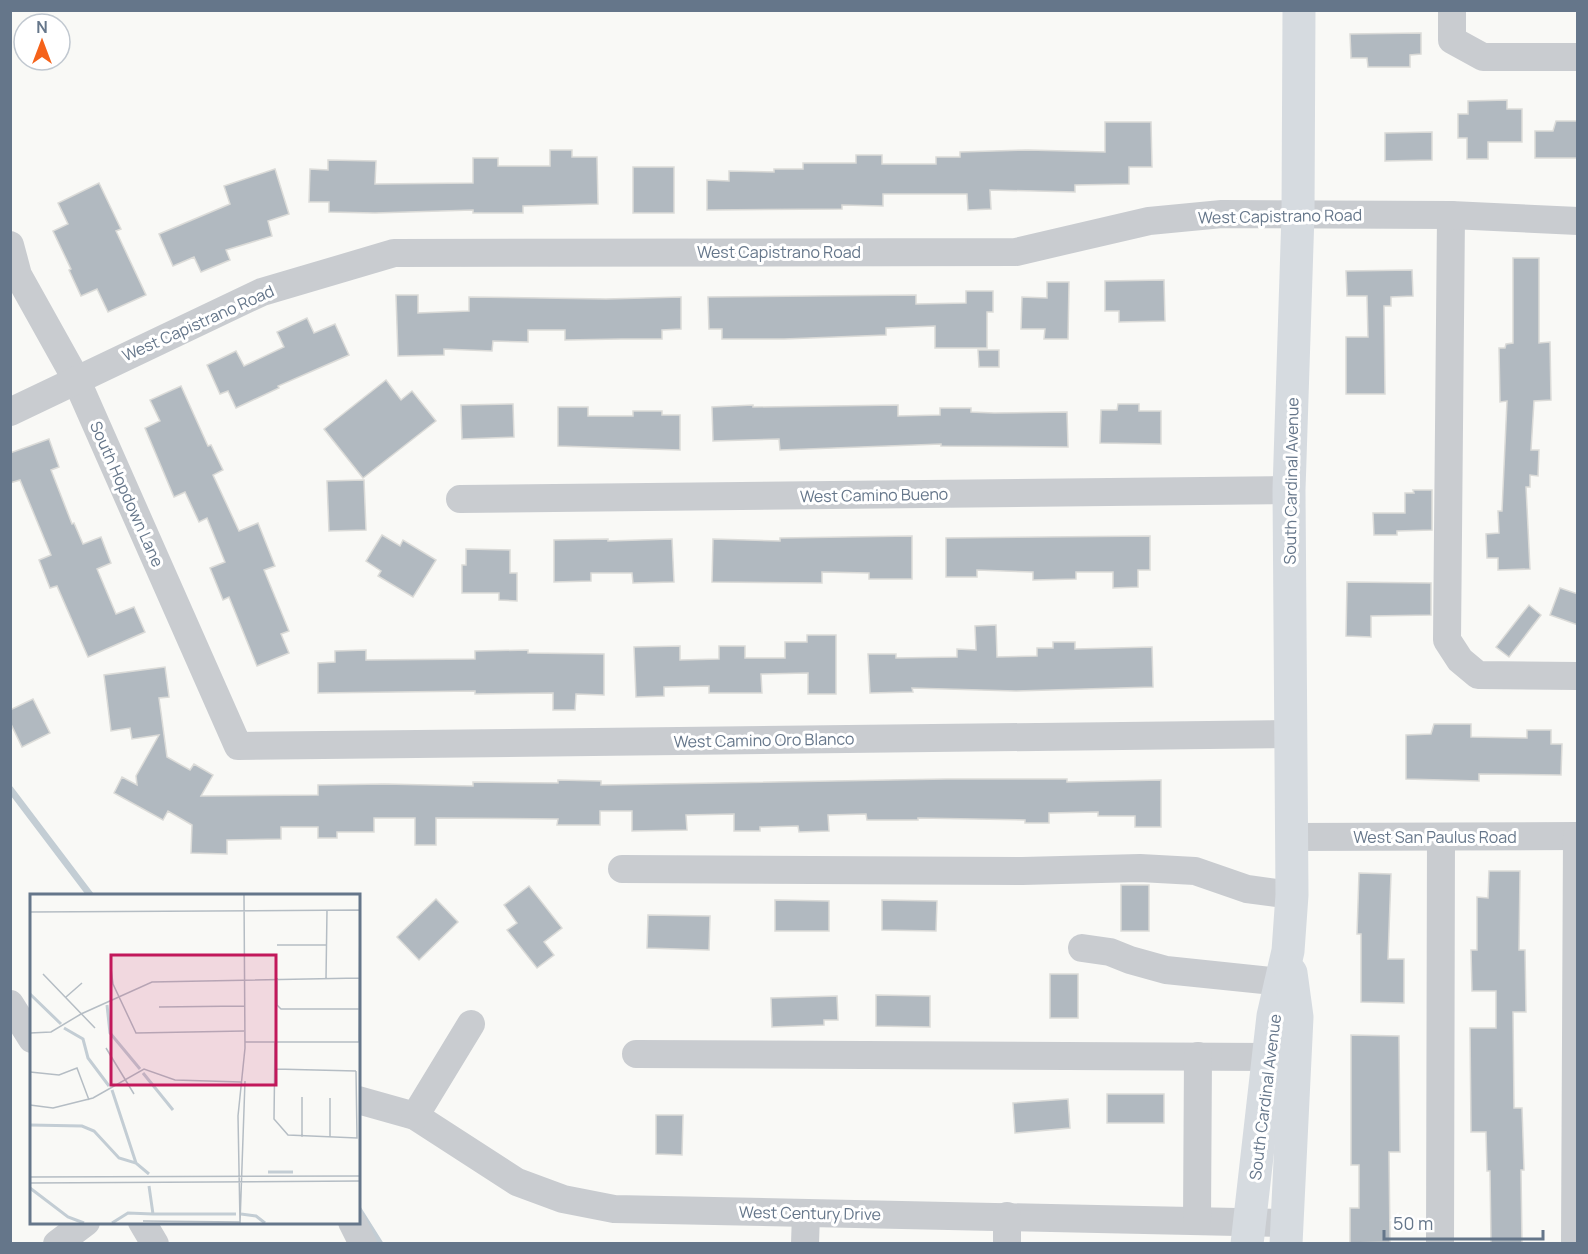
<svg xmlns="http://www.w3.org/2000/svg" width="1588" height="1254" viewBox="0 0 1588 1254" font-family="Manrope,sans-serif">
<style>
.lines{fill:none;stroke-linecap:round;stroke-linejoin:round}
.stream{stroke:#c3cdd4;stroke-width:7}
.building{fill:#b1b9c0;stroke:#dbdbd8;stroke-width:1.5}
.minor{stroke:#c9ccd0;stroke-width:28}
.major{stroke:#d6dbe0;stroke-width:33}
.labels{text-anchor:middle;stroke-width:6;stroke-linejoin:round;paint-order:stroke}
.street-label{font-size:16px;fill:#65768a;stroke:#fff}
.inset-river{fill:none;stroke:#c3cdd4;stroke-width:3}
.inset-road{fill:none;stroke:#b5bdc4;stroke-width:1.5}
.view{fill:#c2185b;fill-opacity:0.15;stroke:#c2185b;stroke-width:3}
.inset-edge{fill:none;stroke:#65768a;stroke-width:3}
</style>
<rect width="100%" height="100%" fill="#f9f9f6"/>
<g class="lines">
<g class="stream">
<path d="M10,789l81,107"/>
<path d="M358,1209l22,35"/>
</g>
</g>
<g class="building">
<path d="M1421,33v21l-11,1v12h-42l-1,-9h-16l-1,-24z"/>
<path d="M1507,100v9h15v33h-34v17h-21v-21h-9v-24h10v-13z"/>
<path d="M1556,121h22v37h-43v-27h18z"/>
<path d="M1105,122h46l1,45h-23v17l-54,1v7l-85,-2 1,19 -23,1 -1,-16h-84v12l-41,-1v4l-135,1v-30l22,1v-10l45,1v-3h29v-6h53v-8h26v9h54v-7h24v-5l68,-2 77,2z"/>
<path d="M1432,132v28l-47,1v-28z"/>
<path d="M550,150h22v7h25l1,47 -75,2v7h-50v-3l-98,3 -46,-1v-10h-20l1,-33 18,1v-10l48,1 -1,23 98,-1v-25h25v8h52z"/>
<rect x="633" y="167" width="41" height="46"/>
<path d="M275,169l14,45 -21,7 4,15 -46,14 4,10 -29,12 -7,-15 -21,9 -14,-32 71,-30 -6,-18z"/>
<path d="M99,183l22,46 -5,2 30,64 -38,17 -11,-23 -16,7 -12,-26 2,-1 -18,-38 15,-7 -10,-21z"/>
<path d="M1513,258h26v85l11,-1 1,58 -17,1 -3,49h8l-1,26 -8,-1v12h-4l4,82 -32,1v-12h-11l-1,-24 13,-1 -1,-22h4l5,-110 -7,1 -1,-54h6l1,-4 7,-1z"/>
<path d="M1412,270l1,26 -22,1v9h-7l1,88h-39v-57h22l-1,-41h-20l-1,-25z"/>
<path d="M1164,280l1,41 -46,1v-11h-14v-30z"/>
<path d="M1047,282h22l-1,57h-24l1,-10h-24l1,-32 25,1z"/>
<path d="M966,291h27v21h-6v36h-52v-22l-49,2v7l-102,4h-62v-10h-13l-1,-32 208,-2v9l50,-1z"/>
<path d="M396,295h22v18l51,-2v-14l137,2 75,-2v32l-19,1v9h-41l-56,1v-10h-37v12l-35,-1 -1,10 -48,-2v6l-46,1z"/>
<path d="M307,318l7,15 21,-9 14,31 -71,31 1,2 -43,20 -8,-17 -8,3 -13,-29 29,-14 8,15 40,-19 -7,-15z"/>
<path d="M978,350h21v17h-20z"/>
<path d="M386,380l15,20 11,-9 24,30 -73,57 -39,-49z"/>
<path d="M181,386l27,60 3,-1 12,25 -10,5 26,56 19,-8 17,43 -11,4 25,61 -8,3 8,19 -32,13 -28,-69 -6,3 -13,-32 15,-6 -18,-44 -8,4 -14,-30 -11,5 -29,-69 15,-7 -10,-21z"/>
<path d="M513,404l1,33 -52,2 -1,-34z"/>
<path d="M1118,404h21v7h22v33l-61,-1 1,-33h16z"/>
<path d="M753,405v2l145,-2v11l42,-1v-7h31v4l23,1 73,-1 1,35 -127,-1v-2l-161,6 -1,-11 -66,2 -1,-34z"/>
<path d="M558,407h30v9h45v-5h29v4h18v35l-122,-4z"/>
<path d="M49,439l10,28 -8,3 21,54 2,-1 9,21 18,-7 10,26 -14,6 19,45 18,-7 11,25 -57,25 -31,-71 -7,2 -11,-28 12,-5 -31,-75 -10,3v-30z"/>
<path d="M364,480l2,50 -37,1 -2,-50z"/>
<path d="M1413,490h19v40l-35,1v4h-23l-1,-22h32v-20h9z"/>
<path d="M382,535l18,11 3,-6 33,20 -23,37 -35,-21 3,-5 -15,-10z"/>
<path d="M912,536v43h-43v-6l-47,-1v11l-110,-1 1,-43 67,2v-3z"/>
<path d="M1150,536v34h-12v17l-25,1v-16h-37v7l-43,1v-8l-56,-2v7h-31v-39z"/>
<path d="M608,539v2l64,-2 2,43 -41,1 -1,-10h-41v8l-37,1v-42z"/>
<path d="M466,549l44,1v23h7v28l-18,-1v-7h-37v-28h4z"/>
<path d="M1347,582l84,1v32l-60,1v21l-25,-1z"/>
<path d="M1560,588l18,6v31l-28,-10z"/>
<path d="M1529,605l12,10 -32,42 -13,-10z"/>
<path d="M996,625l1,32 40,-1v-8h16v-6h22v7l77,-2 1,40 -137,4 -104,-3 1,4 -43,1 -2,-39h28v4l61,-1v-8l19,1 -1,-24z"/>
<path d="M807,635h29v59h-28v-21l-47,1 1,19h-53v-7l-45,1v9l-28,1 -2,-50 46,-1v14l39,-1v-13h26v12h40v-16h22z"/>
<path d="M366,650v10l109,-1v-8l53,-1v3l76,1v41l-28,-1 -1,16h-22v-17l-78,1v-3l-157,2v-30l17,-1v-11z"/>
<path d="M165,667l4,30 -10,1 8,59 23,13 4,-6 19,11 -12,21 117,-1v-10l67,-1 88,2v-4l85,1v-3l43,1v4l346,-6h120v3l94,-2v47h-26v-11h-37v-4l-49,1v10h-24v-3l-107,-2v2h-51l-1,-6 -38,1 1,16 -30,1 -1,-6 -38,1v4h-26v-17l-48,1 1,15 -55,1v-20h-32v14h-43l1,-6 -122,-1v27h-21v-27h-41v14h-37v6h-19v-11h-37v12l-54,1v14l-36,-1 1,-28 -24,-14 -5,9 -49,-27 8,-16 15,8 -1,-9 23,-41 -27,4 -2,-11 -19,3 -7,-56z"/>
<path d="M33,699l17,34 -28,14 -12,-25v-12z"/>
<path d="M1434,724h37v13l56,1v-8h24v14h11l-1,31 -82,-1v7l-73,-2v-44l25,-1z"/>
<path d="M1489,871h31l-1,79h6l1,62h-13l1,96h8l2,62h-3l1,74h-31l-1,-73h-3l-1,-39h-15l-1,-104h26v-37h-24l-1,-41h6v-53l11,1z"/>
<path d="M1359,873l32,1 -3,85h16v44l-43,-1v-68h-4z"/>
<rect x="1121" y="885" width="28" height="46"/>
<path d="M529,886l33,42 -18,14 10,13 -17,13 -30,-38 10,-7 -13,-18z"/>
<path d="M436,899l22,23 -39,38 -22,-23z"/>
<path d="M775,900l54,1v30h-54z"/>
<path d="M882,900l55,1 -1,30 -54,-1z"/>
<path d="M648,915l62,1 -1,34 -62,-2z"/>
<rect x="1050" y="974" width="28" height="44"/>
<path d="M876,995l54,1v31l-54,-1z"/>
<path d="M837,996l1,24h-14v5l-52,2 -1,-29z"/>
<path d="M1351,1035l48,1 1,116h-11l1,90 -40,1v-35h9v-43h-8z"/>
<rect x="1107" y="1094" width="57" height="29"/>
<path d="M1068,1099l2,29 -55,5 -2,-30z"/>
<path d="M656,1115h27l-1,40 -26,-1z"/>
</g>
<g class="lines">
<g class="minor">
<path d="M1452,10v30l31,17h95"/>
<path d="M1451,215l-4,425 13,20 18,15 100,1"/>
<path d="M10,245l8,30 58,104 162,367 1053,-12"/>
<path d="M10,412l252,-120 132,-39 622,-1 133,-31 73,-7 229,1 127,6"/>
<path d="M460,499l829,-9"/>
<path d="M1292,837l286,-1"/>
<path d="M622,869l400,2 118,-3 55,3 52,18 45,6"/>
<path d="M1082,948l28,4 20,8 36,10 116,12"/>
<path d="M10,1004l22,35"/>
<path d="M636,1054l633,3"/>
<path d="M358,1100l57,16 102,66 46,17 51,10 673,14"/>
<path d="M415,1116l56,-92"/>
<path d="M1197,1220l1,-164"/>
<path d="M142,1222l13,22"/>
<path d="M352,1222l11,22"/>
<path d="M57,1244l29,-22"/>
<path d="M805,1244l1,-31"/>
<path d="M1007,1244v-28"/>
<path d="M1440,1244l1,-407"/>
<path d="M1575,1244l2,-408"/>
</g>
<g class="major">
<path d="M1247,1244l26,-228 15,-65 4,-56 -3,-405 9,-276 1,-204"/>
<path d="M1286,1244l11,-227 -6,-44"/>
</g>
</g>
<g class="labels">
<g class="street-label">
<text transform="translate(1280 216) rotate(-1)" y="6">West Capistrano Road</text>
<text x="779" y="258">West Capistrano Road</text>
<text transform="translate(198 323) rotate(-24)" y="6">West Capistrano Road</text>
<text transform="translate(1291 481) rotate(-89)" y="6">South Cardinal Avenue</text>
<text transform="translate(127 494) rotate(66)" y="6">South Hopdown Lane</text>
<text transform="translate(874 495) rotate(-1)" y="6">West Camino Bueno</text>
<text transform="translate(764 740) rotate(-1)" y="6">West Camino Oro Blanco</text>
<text x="1435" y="843">West San Paulus Road</text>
<text transform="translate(1265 1097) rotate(-83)" y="6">South Cardinal Avenue</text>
<text transform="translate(810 1213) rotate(1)" y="6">West Century Drive</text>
</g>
</g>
<g transform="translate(30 894)">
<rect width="330" height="330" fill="#f9f9f6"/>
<path class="inset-river" d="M0,100l31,30M77,111l3,28 30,36M34,134l19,11 5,19 21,28M113,179l30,37M82,196l24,73M0,231l52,1 12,5 25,27 17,5 13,11M238,278h25M119,292l4,28h83M0,294l38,29 16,6M211,320l15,2 9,7M82,329l16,-10 25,1"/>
<path class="inset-road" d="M0,18l330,-2M247,51h49M81,74l2,16 23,49 108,-2M13,80l52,54M247,84v27l4,4h79M296,85l1,-69M36,103l16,-14M129,113l85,-1M0,139l21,-1 30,-18 71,-32 208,-4M215,148h114M245,148l-1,77 14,16 69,3 -1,-67M329,148l1,-132M76,154l28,46M245,175l81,2M0,178l29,3 18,-7 12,32M0,211l23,3 40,-10 51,-29 31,11 66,2M272,243v-40M300,243v-39M0,283l330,-1M0,289l330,-2M113,327l97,1M210,328l-2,-106 7,-68 -1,-153M210,329l5,-142"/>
<path class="view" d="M81,61h165v130h-165z"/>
<rect width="330" height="330" class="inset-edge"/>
</g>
<rect width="1588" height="1254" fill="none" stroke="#65768a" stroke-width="24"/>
<g transform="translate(42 42)"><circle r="28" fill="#ffffff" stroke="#c1c8d0" stroke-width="1.5"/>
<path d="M0-4.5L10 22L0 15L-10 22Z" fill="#f5621a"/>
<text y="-9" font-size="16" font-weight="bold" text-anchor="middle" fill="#65768a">N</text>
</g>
<path d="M1384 1230v9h159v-9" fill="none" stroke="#65768a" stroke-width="3"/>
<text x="1393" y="1230" font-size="18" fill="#65768a" stroke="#ffffff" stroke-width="4.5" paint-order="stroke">50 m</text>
</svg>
